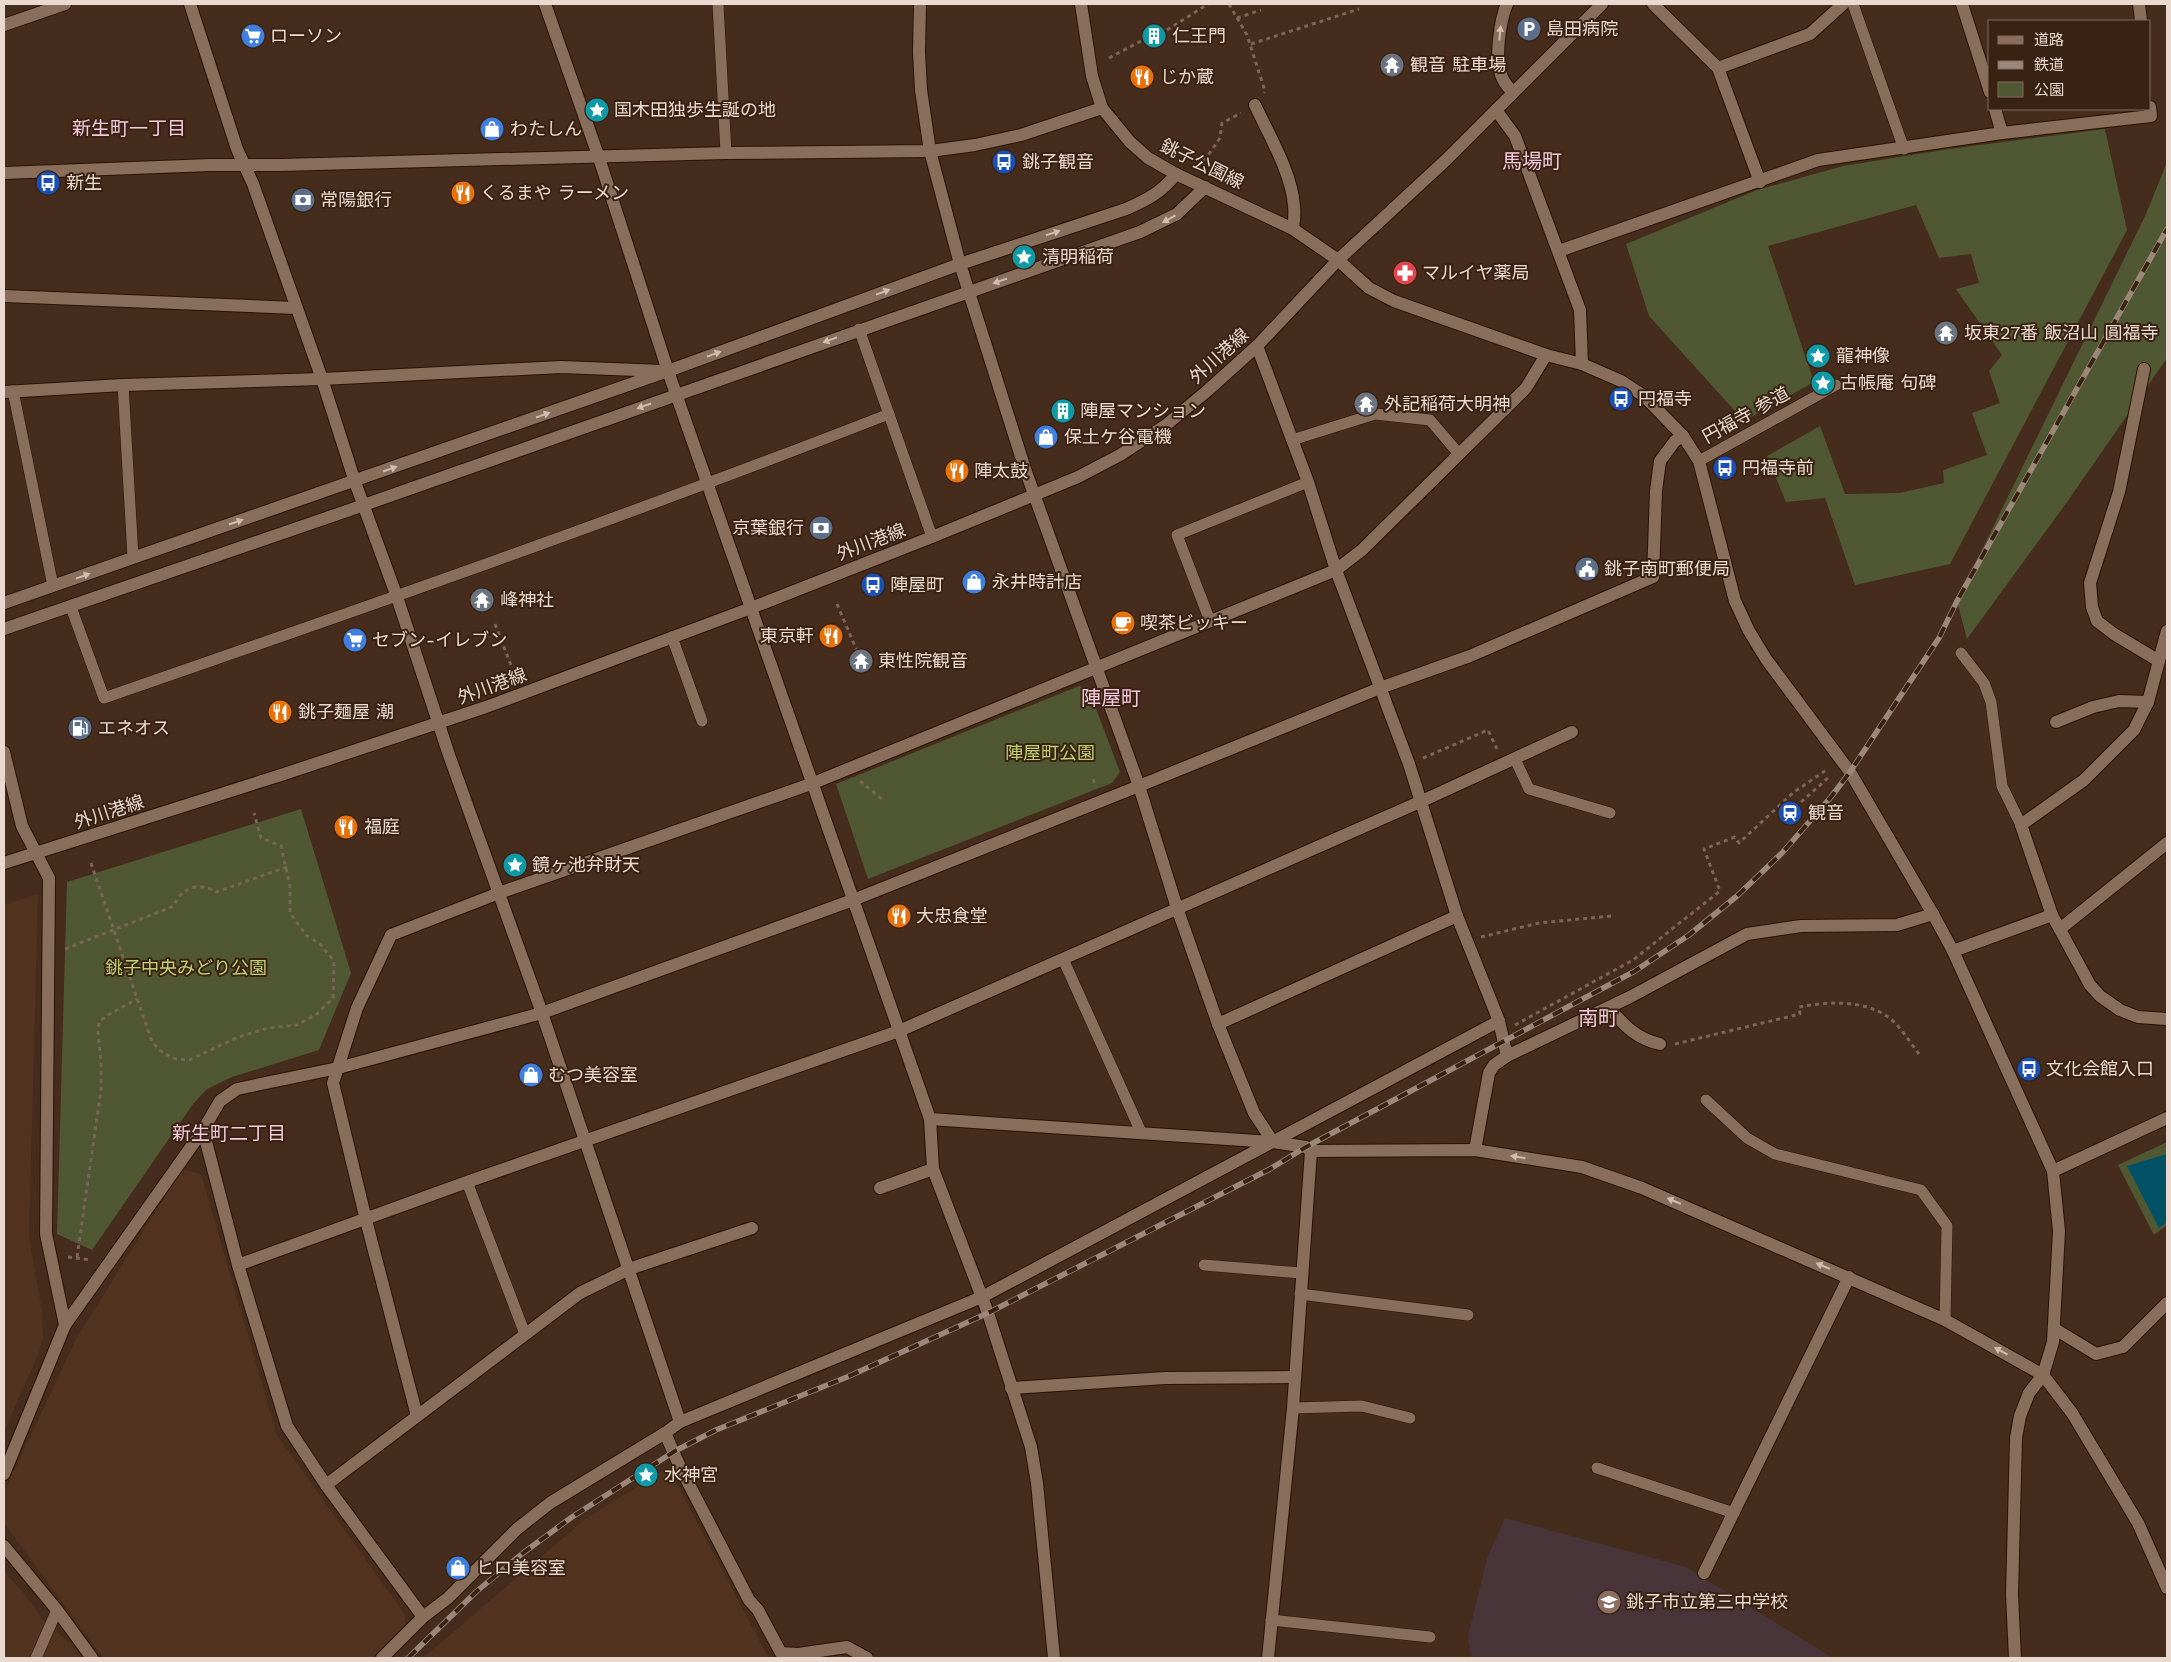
<svg xmlns="http://www.w3.org/2000/svg" width="2171" height="1662" viewBox="0 0 2171 1662" font-family="'Work Sans','Noto Sans JP',sans-serif">
<style>
.built{fill:#51331f}
.education{fill:#483439}
.green{fill:#4f5832}
.water{fill:#005066}
.lines{fill:none;stroke-linecap:round;stroke-linejoin:round}
.lane-casing{stroke:#2a1404;stroke-width:12}
.street-casing{stroke:#2a1404;stroke-width:14}
.secondary-casing{stroke:#2a1404;stroke-width:14}
.path{stroke:#7b6556;stroke-width:3;stroke-dasharray:4 4;stroke-linecap:butt}
.lane{stroke:#8a6e5c;stroke-width:11}
.street{stroke:#8a6e5c;stroke-width:12}
.secondary{stroke:#8a6e5c;stroke-width:12}
.rail-casing{stroke:#9c887b;stroke-width:5.5}
.rail{stroke:#3a2212;stroke-width:4;stroke-dasharray:11;stroke-linecap:butt}
.oneway{fill:#d1beb2}
.labels{text-anchor:middle;stroke-width:4;stroke-linejoin:round;paint-order:stroke}
.poi-label{font-size:18px;fill:#e9d9ce;stroke:#3a2212;text-anchor:start}
.street-label{font-size:18px;fill:#e9d9ce;stroke:#3a2212}
.park-label{font-size:18px;fill:#bcd272;stroke:#3a2212}
.neighbourhood-label{font-size:19px;fill:#f6c8df;stroke:#3a2212}
.quarter-label{font-size:20px;fill:#f6c8df;stroke:#3a2212}
</style>
<rect width="100%" height="100%" fill="#452c1c"/>
<g class="built">
<path d="M38,894l-9,344 13,72 1,27 -4,16 -35,78v-526z"/>
<path d="M182,1169l19,5 76,261 128,180v10l-33,33h-269l-99,-135v-31l72,-153z"/>
<path d="M668,1467l100,190 77,-1 4,2h-426l161,-138z"/>
<path d="M4,1572l18,19 21,29 28,24 10,14h-77z"/>
</g>
<path class="education" d="M1505,1518l181,49 147,91h-362l-3,-22 19,-78z"/>
<g class="green">
<path d="M2105,129l22,101 -177,334 -95,21 -30,-87 -39,4 -19,-46 53,-30 25,68 54,-1 45,-10 -1,-13 44,-15 -15,-42 28,-10 -11,-32 13,-16 -46,-66 23,-6 -8,-29 -32,4 -23,-53 -148,41 46,136 -70,39 -95,-105 -23,-72 131,-54 86,-24 106,-17z"/>
<path d="M2167,162v196l-100,144 -100,137 -10,-38 189,-387z"/>
<path d="M1079,686l10,4 31,82 -8,11 -244,96 -32,-95z"/>
<path d="M301,809l50,164 -32,77 -87,27 -25,12 -14,15 -101,146 -35,-16 10,-352z"/>
<path d="M2167,1142v83l-13,10 -36,-70z"/>
</g>
<path class="water" d="M2167,1154v68l-8,6 -32,-62z"/>
<g class="lines">
<defs>
<g id="lane">
<path d="M718,4l8,149"/>
<path d="M1853,4l51,145"/>
<path d="M859,329l73,208"/>
<path d="M123,385l10,172"/>
<path d="M13,391l40,195"/>
<path d="M1292,440l83,-26 55,6 29,34"/>
<path d="M1699,461l137,-76"/>
<path d="M71,607l33,91c263,-91 526,-183 785,-284"/>
<path d="M1210,621l-33,-86 131,-53"/>
<path d="M672,637l30,84"/>
<path d="M1961,653l23,30 7,19 11,84 19,39"/>
<path d="M1515,759l14,30 81,24"/>
<path d="M1063,959l78,173"/>
<path d="M1706,1100l41,38 28,16 146,36 26,36 -2,94"/>
<path d="M467,1182l58,152"/>
<path d="M1204,1265l97,8"/>
<path d="M1300,1294l168,21"/>
<path d="M1293,1408l69,-2 48,12"/>
<path d="M1597,1468l137,45"/>
<path d="M1271,1620l159,17"/>
<path d="M36,1658l21,-48"/>
</g>
<g id="street">
<path d="M920,4l-1,48 2,38 9,61 30,113 65,205 114,317 38,122 41,116 36,89 19,29"/>
<path d="M1507,4c-7,16 -13,57 -5,73 2,6 7,11 11,16"/>
<path d="M1653,4l65,64 42,114"/>
<path d="M1962,4l28,88"/>
<path d="M2139,4l2,17"/>
<path d="M1718,68l92,-34 33,-30"/>
<path d="M1255,105c14,30 37,69 39,101 1,8 0,16 -1,23"/>
<path d="M1995,109l7,24"/>
<path d="M1496,110l19,26 65,174 2,54"/>
<path d="M1559,251l259,-91 184,-27 149,-17 -1,-9"/>
<path d="M4,296l292,12"/>
<path d="M1257,346l51,136 28,88 73,194 48,152 42,105 8,35 -13,9 -5,8 -14,77"/>
<path d="M2144,369l-25,123 -29,91 2,24 5,14 17,13 45,27"/>
<path d="M4,392l119,-7 199,-6 239,-12 102,4"/>
<path d="M4,603l664,-232 292,-107 166,-55c21,-9 36,-17 50,-35"/>
<path d="M4,629l360,-124 776,-273 37,-18 28,-27"/>
<path d="M2167,631l-19,71 -14,28 -50,50 -63,45 31,90 38,70 10,11 20,14 18,7 29,2"/>
<path d="M2056,722l37,-15 26,-6 29,1"/>
<path d="M4,752l18,74 27,52 -3,356 19,91"/>
<path d="M2060,929l107,-86"/>
<path d="M1953,951l99,-36"/>
<path d="M1609,1008c15,17 27,31 51,36"/>
<path d="M1218,1024l239,-108"/>
<path d="M1507,1056l123,-59 117,-63 54,-8 96,-1 36,-11"/>
<path d="M203,1130l35,135 49,161 39,59 97,132"/>
<path d="M880,1188l53,-19"/>
<path d="M238,1265l229,-83 432,-151 523,-230 150,-69"/>
<path d="M2055,1329l41,25 27,-7 44,-44"/>
<path d="M1011,1388l154,-10 129,-1"/>
<path d="M417,1416l-51,-196 -33,-137 24,-75 34,-73 108,-42 312,-109 525,-214 26,-20 164,-162 20,-33"/>
<path d="M665,1433l15,34 69,133 9,10 23,43 17,1 49,-7 20,11"/>
<path d="M4,1474l61,-149 138,-195 17,-29 17,-12 101,-21 204,-55 311,-113 286,-114 241,-98 90,-32 183,-79 3,-86 4,-30 15,-20 8,-5"/>
<path d="M326,1485l254,-192 49,-24 123,-41"/>
<path d="M4,1546l53,64 35,48"/>
<path d="M1704,1573l145,-296"/>
<path d="M382,1658l41,-41 25,-19 69,-69 33,-26 115,-70 15,-11 302,-125 517,-276"/>
<path d="M1268,1658l25,-250 18,-257"/>
</g>
<g id="secondary">
<path d="M190,4l47,145 16,35 69,195 33,103 42,115 52,158 93,258 138,409"/>
<path d="M545,4l54,154 69,213 262,748 3,50 55,144 43,134 6,36 17,175"/>
<path d="M1081,4l11,72 10,32 28,34 18,16 28,16 117,55 45,31 31,28 25,13 152,54 36,9 39,17 23,15 39,40 16,25 36,140 14,30 17,28 84,113 83,142 20,37 100,220 6,60 -6,111 -10,33 -14,18 -9,23 -4,22 -4,157 3,63"/>
<path d="M4,25l61,-21"/>
<path d="M4,173l206,-8h71l445,-12 204,-2 45,-6 46,-10 81,-27"/>
<path d="M4,863l277,-88 205,-68 265,-99 181,-71 146,-60 42,-22 46,-30 41,-34 50,-45 81,-86 108,-100 156,-156"/>
<path d="M930,1119l343,23 33,5 5,4 164,-1 107,17 60,21 303,132 98,55 29,38 66,110 29,65"/>
<path d="M2053,1171l114,-53"/>
</g>
</defs>
<use href="#lane" class="lane-casing"/>
<use href="#street" class="street-casing"/>
<use href="#secondary" class="secondary-casing"/>
<g class="path">
<path d="M1229,4l18,31 18,56 -1,2"/>
<path d="M1237,18l24,-8"/>
<path d="M1167,30l41,-26"/>
<path d="M1251,44l108,-35"/>
<path d="M1109,58l32,-17"/>
<path d="M1204,161l16,-23 2,-15 19,-10"/>
<path d="M837,604l20,47"/>
<path d="M495,624l17,44"/>
<path d="M1423,758l65,-28 9,19"/>
<path d="M1093,779l3,8"/>
<path d="M860,781l23,19"/>
<path d="M1801,802l28,-25"/>
<path d="M91,863l61,179 11,11 13,6 13,1 49,-23 30,-9 29,-3 20,-11 16,-16 1,-37 -14,-17 -14,-9 -16,-22v-27l-9,-40 -20,-8 -7,-25"/>
<path d="M1481,937l58,-14 72,-7"/>
<path d="M65,949l109,-43c6,-18 26,-25 42,-14l71,-25"/>
<path d="M1515,1025l118,-65 87,-69 -16,-42 31,-12 4,6 55,-51 31,-21"/>
<path d="M1675,1044l125,-30 -1,-7c31,-6 72,-8 96,16 9,9 16,21 24,31"/>
<path d="M68,1257l23,3"/>
<path d="M77,1257l24,-167v-29l-3,-28 1,-11 9,-7 29,-16"/>
</g>
<use href="#lane" class="lane"/>
<use href="#street" class="street"/>
<use href="#secondary" class="secondary"/>
<defs>
<path id="rail" d="M408,1658l69,-67 46,-38 49,-36 103,-66 41,-21 131,-53 141,-64 282,-144 36,-22 329,-176 54,-36 48,-39 45,-43 49,-56 19,-25 89,-134 18,-37 210,-372"/>
</defs>
<use href="#rail" class="rail-casing"/>
<use href="#rail" class="rail"/>
</g>
<defs><path id="oneway-solid" d="M-6-.8H1V-3.2L6.5 0L1 3.2V.8H-6Z" transform="scale(1.25)"/></defs>
<g class="oneway">
<use href="#oneway-solid" transform="translate(1500 33) rotate(-85)"/>
<use href="#oneway-solid" transform="translate(1169 219) rotate(151)"/>
<use href="#oneway-solid" transform="translate(1053 233) rotate(-18)"/>
<use href="#oneway-solid" transform="translate(1000 281) rotate(161)"/>
<use href="#oneway-solid" transform="translate(883 292) rotate(-20)"/>
<use href="#oneway-solid" transform="translate(830 340) rotate(160)"/>
<use href="#oneway-solid" transform="translate(714 354) rotate(-20)"/>
<use href="#oneway-solid" transform="translate(644 406) rotate(161)"/>
<use href="#oneway-solid" transform="translate(543 415) rotate(-19)"/>
<use href="#oneway-solid" transform="translate(390 469) rotate(-19)"/>
<use href="#oneway-solid" transform="translate(236 522) rotate(-19)"/>
<use href="#oneway-solid" transform="translate(83 576) rotate(-20)"/>
<use href="#oneway-solid" transform="translate(1518 1157) rotate(-171)"/>
<use href="#oneway-solid" transform="translate(1674 1201) rotate(-157)"/>
<use href="#oneway-solid" transform="translate(1823 1266) rotate(-157)"/>
<use href="#oneway-solid" transform="translate(2001 1351) rotate(-151)"/>
</g>
<defs>
<symbol id="parking-disc" viewBox="-11 -11 22 22"><circle r="9.5" fill="#5c6f8a" stroke="#3a2212"/><path d="M-3.5-5.5H1a3.5 3.5 0 0 1 0 7H-1V5.5H-3.5ZM-1-3.4V-.6H.8a1.4 1.4 0 0 0 0-2.8Z" fill="#fff"/></symbol>
<symbol id="supermarket-disc" viewBox="-11 -11 22 22"><circle r="9.5" fill="#3f7fe0" stroke="#3a2212"/><path d="M-6-5.5h2.5l.6 2H6L4.5 2H-2.5L-4.4-4H-6ZM-1.5 3.2a1.3 1.3 0 1 0 .1 0ZM3 3.2a1.3 1.3 0 1 0 .1 0Z" fill="#fff"/></symbol>
<symbol id="building-disc" viewBox="-11 -11 22 22"><circle r="9.5" fill="#0f9aa8" stroke="#3a2212"/><path d="M-4-6H4V6H1V3H-1V6H-4ZM-2.5-4.3h1.7v1.8h-1.7ZM.8-4.3h1.7v1.8H.8ZM-2.5-1h1.7V.8h-1.7ZM.8-1h1.7V.8H.8Z" fill="#fff"/></symbol>
<symbol id="temple-disc" viewBox="-11 -11 22 22"><circle r="9.5" fill="#6b7280" stroke="#3a2212"/><path d="M0-6L5-2H3V0L6.5 2.5H4V6H1.5V3h-3V6H-4V2.5H-6.5L-3 0V-2H-5Z" fill="#fff"/></symbol>
<symbol id="restaurant-disc" viewBox="-11 -11 22 22"><circle r="9.5" fill="#e8710a" stroke="#3a2212"/><path d="M-5-6h1v4h1v-4h1v4h1v-4h1v5L-1.5 .5V6h-2V.5L-5-1ZM5-6V6H3V1.5H1.5Q1.5-4 5-6Z" fill="#fff"/></symbol>
<symbol id="sight-disc" viewBox="-11 -11 22 22"><circle r="9.5" fill="#0f9aa8" stroke="#3a2212"/><path d="M0-6L1.8-2.2L6-1.7L2.9 1.2L3.7 5.4L0 3.3L-3.7 5.4L-2.9 1.2L-6-1.7L-1.8-2.2Z" fill="#fff"/></symbol>
<symbol id="shop-disc" viewBox="-11 -11 22 22"><circle r="9.5" fill="#3f7fe0" stroke="#3a2212"/><path d="M-5-2.5h2.3a2.7 3.5 0 0 1 5.4 0H5L5.5 6h-11ZM-1.5-2.5h3a1.5 2.3 0 0 0-3 0Z" fill="#fff"/></symbol>
<symbol id="bus-disc" viewBox="-11 -11 22 22"><circle r="9.5" fill="#1a4fb4" stroke="#3a2212"/><path d="M-5-6H5V4H4V6H2V4H-2V6H-4V4H-5ZM-3.5-4V0h7V-4ZM-3.5 1.2v1.5H-2V1.2ZM2 1.2v1.5H3.5V1.2Z" fill="#fff"/></symbol>
<symbol id="bank-disc" viewBox="-11 -11 22 22"><circle r="9.5" fill="#5c6f8a" stroke="#3a2212"/><path d="M-6-4H6V4H-6ZM0-2.3a2.3 2.3 0 1 0 0 4.6a2.3 2.3 0 1 0 0-4.6Z" fill="#fff"/></symbol>
<symbol id="pharmacy-disc" viewBox="-11 -11 22 22"><circle r="9.5" fill="#e0444e" stroke="#3a2212"/><path d="M-2-6h4v4h4v4h-4v4h-4v-4h-4v-4h4Z" fill="#fff"/></symbol>
<symbol id="civic-disc" viewBox="-11 -11 22 22"><circle r="9.5" fill="#5c6f8a" stroke="#3a2212"/><path d="M-.6-6.5H3V-4.5H.6V-3L4-1V1h2V6H-6V1h2V-1L-.6-3ZM-1.2 2.5V6h2.4V2.5Z" fill="#fff"/></symbol>
<symbol id="cafe-disc" viewBox="-11 -11 22 22"><circle r="9.5" fill="#e8710a" stroke="#3a2212"/><path d="M-5.5-4.5H6V0H3Q3 3.5 0 3.5H-2.5Q-5.5 3.5-5.5 0ZM3-3.2v2h1.7v-2ZM-6 4.5H4V6H-6Z" fill="#fff"/></symbol>
<symbol id="fuel-disc" viewBox="-11 -11 22 22"><circle r="9.5" fill="#5c6f8a" stroke="#3a2212"/><path d="M-5.5-6h7V0h2V4h1.3V-2.5L3-4.5l.8-.8L6-3V5H2.5V1h-1V6h-7ZM-4.2-4.7v3.2H.2V-4.7Z" fill="#fff"/></symbol>
<symbol id="station-disc" viewBox="-11 -11 22 22"><circle r="9.5" fill="#1a4fb4" stroke="#3a2212"/><path d="M-3-6H3Q5-6 5-4V2Q5 4 3 4L4.5 6H3L1.5 4h-3L-3 6H-4.5L-3 4Q-5 4-5 2V-4Q-5-6-3-6ZM-3.5-4v3h7v-3ZM-3.5 1v1.5H-2V1ZM2 1v1.5H3.5V1Z" fill="#fff"/></symbol>
<symbol id="school-disc" viewBox="-11 -11 22 22"><circle r="9.5" fill="#8d6e63" stroke="#3a2212"/><path d="M0-5L7-2L0 1L-7-2ZM-4 1L0 2.5L4 1V4Q0 6-4 4Z" fill="#fff"/></symbol>
</defs>
<g fill-rule="evenodd">
<use href="#parking-disc" x="1515" y="15" width="28" height="28"/>
<use href="#supermarket-disc" x="239" y="22" width="28" height="28"/>
<use href="#building-disc" x="1140" y="22" width="28" height="28"/>
<use href="#temple-disc" x="1378" y="51" width="28" height="28"/>
<use href="#restaurant-disc" x="1128" y="63" width="28" height="28"/>
<use href="#sight-disc" x="583" y="96" width="28" height="28"/>
<use href="#shop-disc" x="478" y="115" width="28" height="28"/>
<use href="#bus-disc" x="990" y="148" width="28" height="28"/>
<use href="#bus-disc" x="34" y="169" width="28" height="28"/>
<use href="#restaurant-disc" x="449" y="179" width="28" height="28"/>
<use href="#bank-disc" x="289" y="186" width="28" height="28"/>
<use href="#sight-disc" x="1010" y="243" width="28" height="28"/>
<use href="#pharmacy-disc" x="1391" y="259" width="28" height="28"/>
<use href="#temple-disc" x="1932" y="319" width="28" height="28"/>
<use href="#sight-disc" x="1804" y="342" width="28" height="28"/>
<use href="#sight-disc" x="1809" y="369" width="28" height="28"/>
<use href="#bus-disc" x="1607" y="385" width="28" height="28"/>
<use href="#temple-disc" x="1352" y="390" width="28" height="28"/>
<use href="#building-disc" x="1049" y="397" width="28" height="28"/>
<use href="#shop-disc" x="1032" y="423" width="28" height="28"/>
<use href="#bus-disc" x="1711" y="454" width="28" height="28"/>
<use href="#restaurant-disc" x="943" y="457" width="28" height="28"/>
<use href="#bank-disc" x="807" y="514" width="28" height="28"/>
<use href="#civic-disc" x="1573" y="555" width="28" height="28"/>
<use href="#shop-disc" x="960" y="568" width="28" height="28"/>
<use href="#bus-disc" x="859" y="571" width="28" height="28"/>
<use href="#temple-disc" x="468" y="586" width="28" height="28"/>
<use href="#cafe-disc" x="1109" y="609" width="28" height="28"/>
<use href="#restaurant-disc" x="817" y="622" width="28" height="28"/>
<use href="#supermarket-disc" x="341" y="626" width="28" height="28"/>
<use href="#temple-disc" x="847" y="647" width="28" height="28"/>
<use href="#restaurant-disc" x="266" y="698" width="28" height="28"/>
<use href="#fuel-disc" x="66" y="714" width="28" height="28"/>
<use href="#station-disc" x="1776" y="799" width="28" height="28"/>
<use href="#restaurant-disc" x="332" y="813" width="28" height="28"/>
<use href="#sight-disc" x="501" y="851" width="28" height="28"/>
<use href="#restaurant-disc" x="885" y="902" width="28" height="28"/>
<use href="#bus-disc" x="2015" y="1055" width="28" height="28"/>
<use href="#shop-disc" x="517" y="1061" width="28" height="28"/>
<use href="#sight-disc" x="632" y="1461" width="28" height="28"/>
<use href="#shop-disc" x="444" y="1554" width="28" height="28"/>
<use href="#school-disc" x="1595" y="1588" width="28" height="28"/>
</g>
<g class="labels">
<g class="poi-label">
<text x="1546" y="35">島田病院</text>
<text x="270" y="42">ローソン</text>
<text x="1172" y="42">仁王門</text>
<text x="1410" y="71">観音 駐車場</text>
<text x="1160" y="83">じか蔵</text>
<text x="614" y="116">国木田独歩生誕の地</text>
<text x="510" y="135">わたしん</text>
<text x="1022" y="168">銚子観音</text>
<text x="66" y="189">新生</text>
<text x="480" y="199">くるまや ラーメン</text>
<text x="320" y="206">常陽銀行</text>
<text x="1042" y="263">清明稲荷</text>
<text x="1422" y="279">マルイヤ薬局</text>
<text x="1964" y="339">坂東27番 飯沼山 圓福寺</text>
<text x="1836" y="362">龍神像</text>
<text x="1840" y="389">古帳庵 句碑</text>
<text x="1638" y="405">円福寺</text>
<text x="1384" y="410">外記稲荷大明神</text>
<text x="1080" y="417">陣屋マンション</text>
<text x="1064" y="443">保土ケ谷電機</text>
<text x="1742" y="474">円福寺前</text>
<text x="974" y="477">陣太鼓</text>
<text x="804" y="534" text-anchor="end">京葉銀行</text>
<text x="1604" y="575">銚子南町郵便局</text>
<text x="992" y="588">永井時計店</text>
<text x="890" y="591">陣屋町</text>
<text x="500" y="606">峰神社</text>
<text x="1140" y="629">喫茶ビッキー</text>
<text x="814" y="642" text-anchor="end">東京軒</text>
<text x="372" y="646">セブン-イレブン</text>
<text x="878" y="667">東性院観音</text>
<text x="298" y="718">銚子麺屋 潮</text>
<text x="98" y="734">エネオス</text>
<text x="1808" y="819">観音</text>
<text x="364" y="833">福庭</text>
<text x="532" y="871">鏡ヶ池弁財天</text>
<text x="916" y="922">大忠食堂</text>
<text x="2046" y="1075">文化会館入口</text>
<text x="548" y="1081">むつ美容室</text>
<text x="664" y="1481">水神宮</text>
<text x="476" y="1574">ヒロ美容室</text>
<text x="1626" y="1608">銚子市立第三中学校</text>
</g>
<g class="street-label">
<text transform="translate(1202 164) rotate(26)" y="6">銚子公園線</text>
<text transform="translate(1219 356) rotate(-42)" y="6">外川港線</text>
<text transform="translate(1746 415) rotate(-29)" y="6">円福寺 参道</text>
<text transform="translate(871 542) rotate(-21)" y="6">外川港線</text>
<text transform="translate(492 686) rotate(-20)" y="6">外川港線</text>
<text transform="translate(109 812) rotate(-18)" y="6">外川港線</text>
</g>
<g class="park-label">
<text x="1050" y="759">陣屋町公園</text>
<text x="186" y="974">銚子中央みどり公園</text>
</g>
<g class="neighbourhood-label">
<text x="129" y="135">新生町一丁目</text>
<text x="229" y="1140">新生町二丁目</text>
</g>
<g class="quarter-label">
<text x="1532" y="168">馬場町</text>
<text x="1111" y="705">陣屋町</text>
<text x="1598" y="1025">南町</text>
</g>
</g>
<rect width="2171" height="1662" fill="none" stroke="#e9d9ce" stroke-width="10"/>
<rect x="1988" y="20" width="162" height="90" fill="#3a2212" stroke="#806b5d"/>
<rect x="1998" y="36" width="25" height="8" fill="#8a6e5c" stroke="#806b5d"/>
<text x="2034" y="45" font-size="15" fill="#e9d9ce">道路</text>
<rect x="1998" y="61" width="25" height="8" fill="#9c887b" stroke="#806b5d"/>
<text x="2034" y="70" font-size="15" fill="#e9d9ce">鉄道</text>
<rect x="1998" y="82" width="25" height="15" fill="#4f5832" stroke="#806b5d"/>
<text x="2034" y="95" font-size="15" fill="#e9d9ce">公園</text>
</svg>
